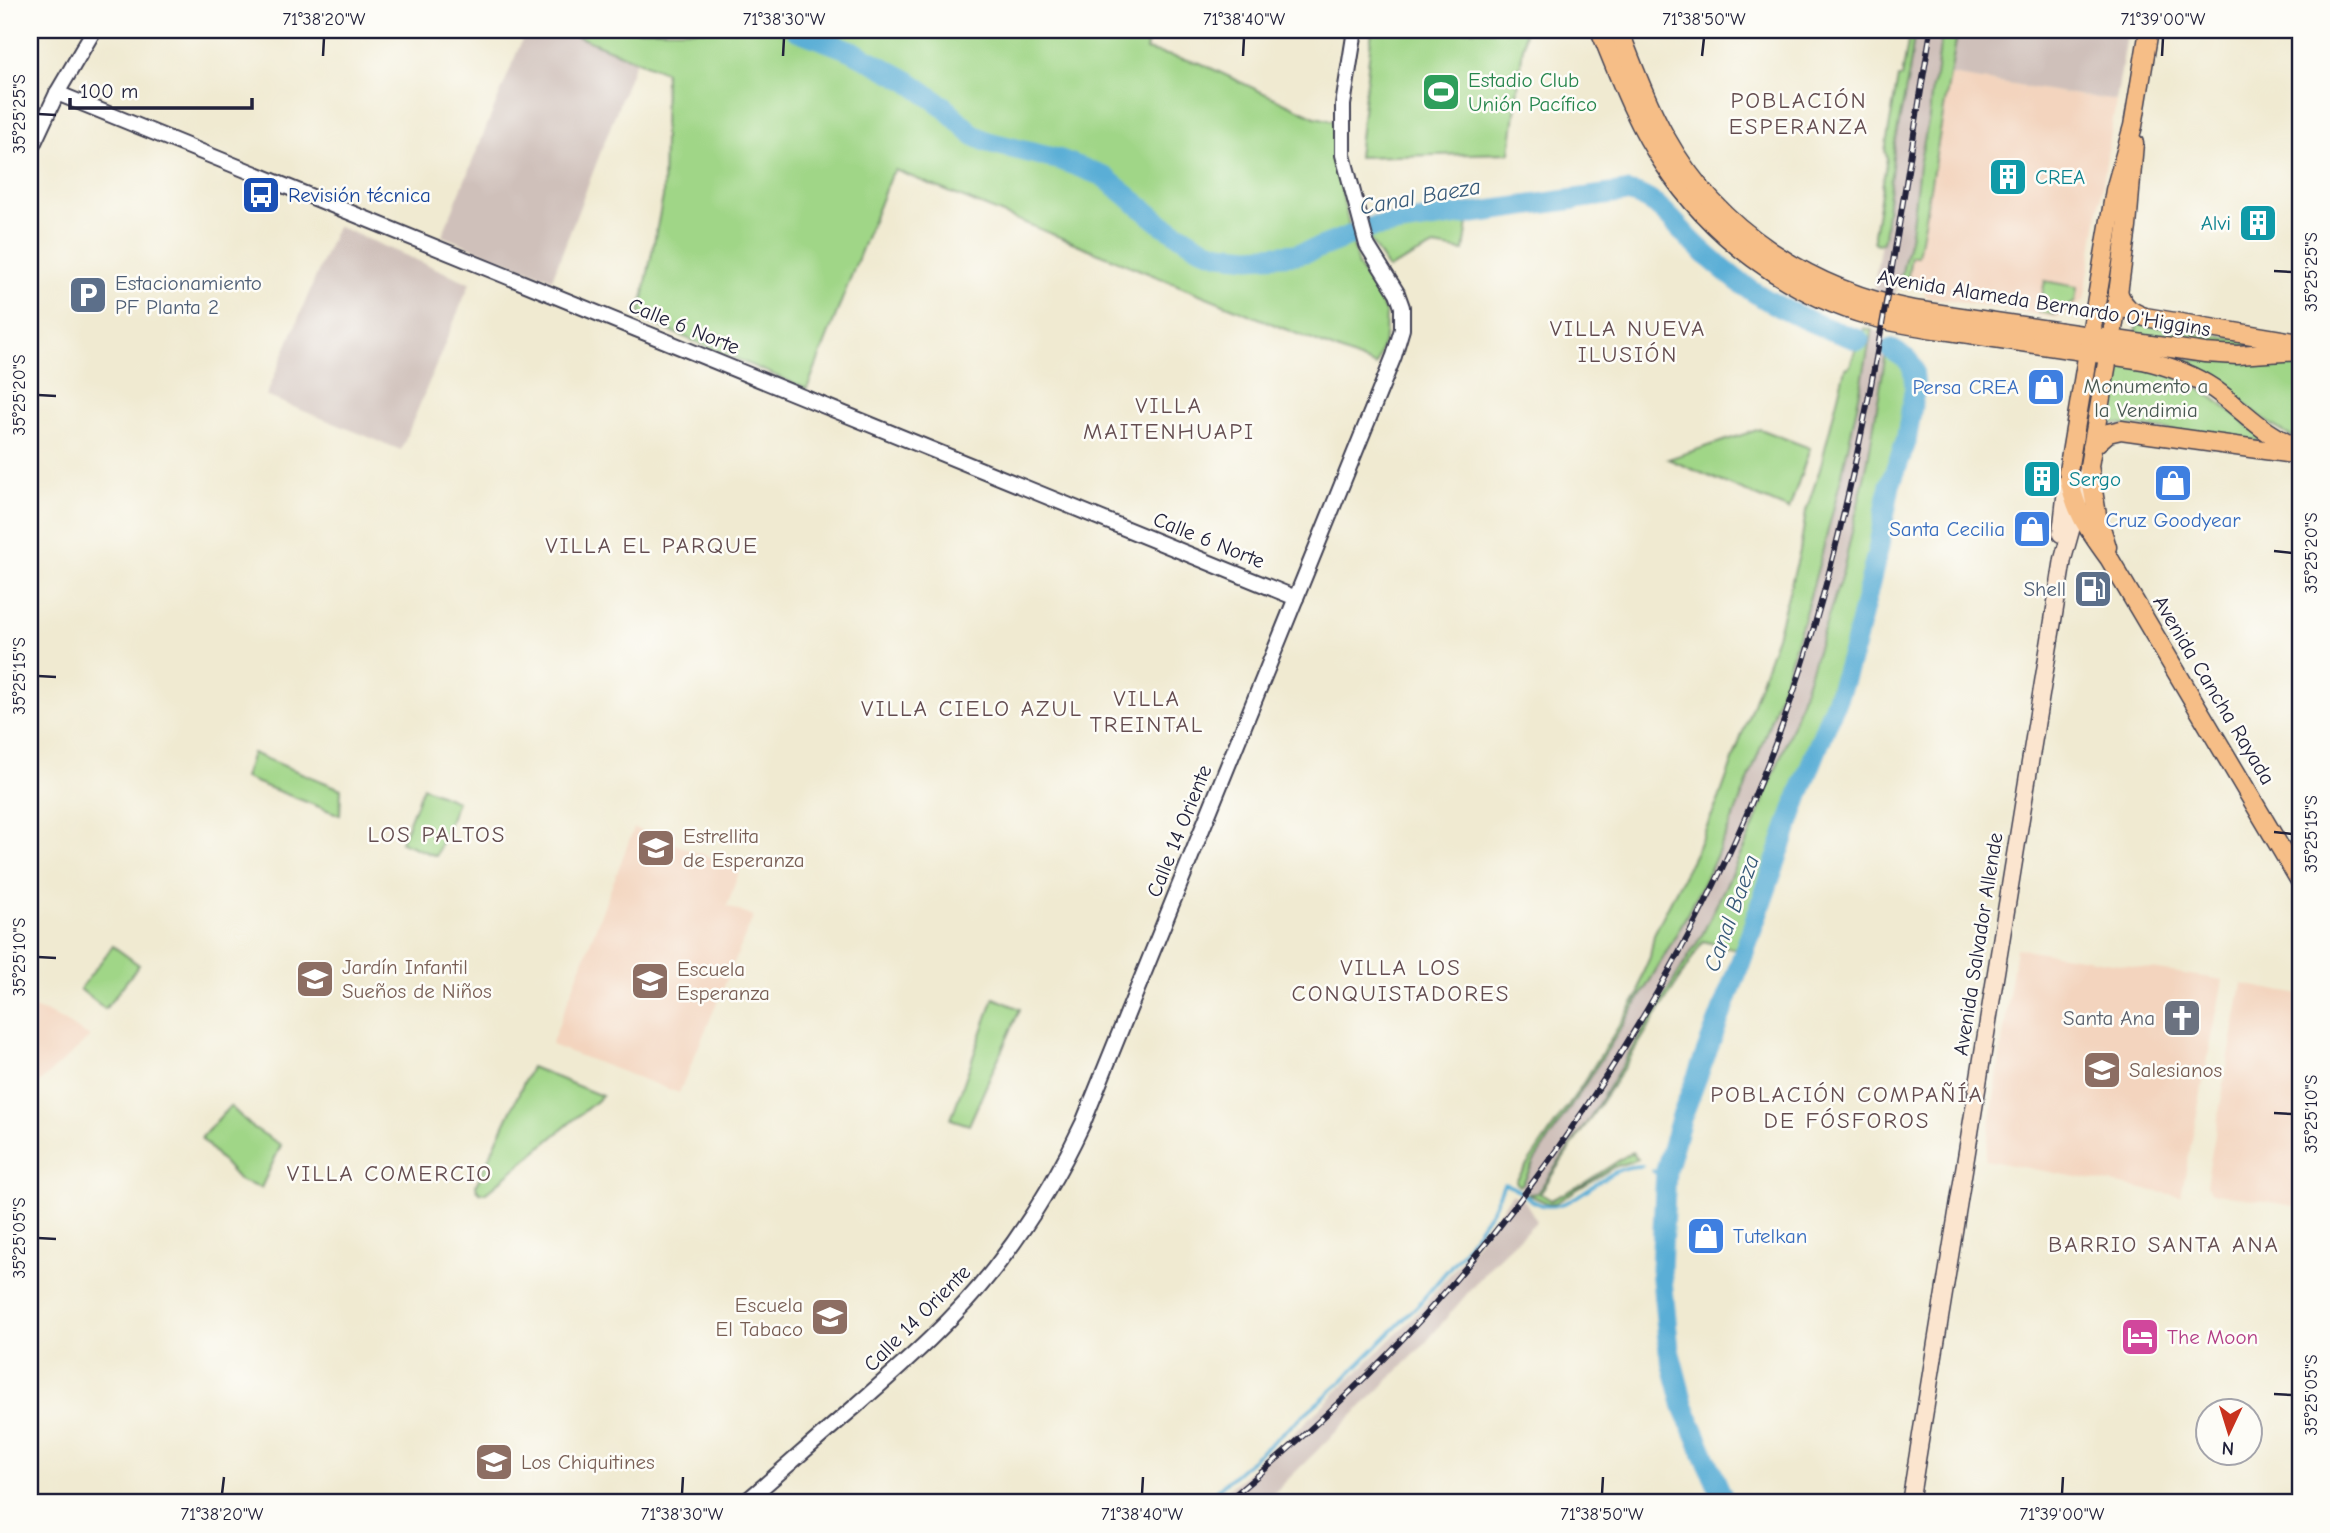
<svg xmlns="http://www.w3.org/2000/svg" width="2330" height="1533" viewBox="0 0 2330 1533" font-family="'Comic Neue',sans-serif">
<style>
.built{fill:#f3d4be}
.industrial{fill:#cfc0ba}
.green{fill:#a0d687;stroke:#617c61;stroke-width:2}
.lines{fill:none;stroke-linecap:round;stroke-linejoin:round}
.stream{stroke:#5aaed6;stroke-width:3.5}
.river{stroke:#5aaed6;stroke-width:21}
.tertiary-casing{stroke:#414052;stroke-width:18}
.secondary-casing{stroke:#414052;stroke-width:19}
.primary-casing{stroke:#414052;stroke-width:21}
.tertiary{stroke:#fff;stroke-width:14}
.secondary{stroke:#fbe5cf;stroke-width:16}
.primary{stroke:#f6be87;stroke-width:18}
.rail-casing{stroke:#22223b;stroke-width:6}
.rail{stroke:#fdfcf7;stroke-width:3.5;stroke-dasharray:10;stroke-linecap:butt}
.ticks{fill:none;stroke:#22223b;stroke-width:2.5}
.labels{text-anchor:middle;stroke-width:5;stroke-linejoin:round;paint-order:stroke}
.leisure-label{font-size:21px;fill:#27864d;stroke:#fdfcf7;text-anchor:start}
.culture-label{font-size:21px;fill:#0d838f;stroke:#fdfcf7;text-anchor:start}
.transit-label{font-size:21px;fill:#164399;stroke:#fdfcf7;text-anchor:start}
.service-label{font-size:21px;fill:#4e5e75;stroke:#fdfcf7;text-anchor:start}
.street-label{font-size:21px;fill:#22223b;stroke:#fdfcf7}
.park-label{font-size:21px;fill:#485852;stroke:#fdfcf7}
.shop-label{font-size:21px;fill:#366cbe;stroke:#fdfcf7;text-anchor:end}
.education-label{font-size:21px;fill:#785e54;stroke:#fdfcf7;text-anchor:start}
.worship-label{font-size:21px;fill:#5b616d;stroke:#fdfcf7;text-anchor:end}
.hotel-label{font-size:21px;fill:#b23c85;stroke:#fdfcf7;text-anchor:start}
.neighbourhood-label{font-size:23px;letter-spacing:2px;fill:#644d50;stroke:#fdfcf7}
.water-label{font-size:23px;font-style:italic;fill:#385a79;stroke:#fdfcf7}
.neatline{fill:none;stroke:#22223b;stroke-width:2.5}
.ticks-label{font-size:18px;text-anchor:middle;fill:#22223b}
</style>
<rect width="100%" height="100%" fill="#fdfcf7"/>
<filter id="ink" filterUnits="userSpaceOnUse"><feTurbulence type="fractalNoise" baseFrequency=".0143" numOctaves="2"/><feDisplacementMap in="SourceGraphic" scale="14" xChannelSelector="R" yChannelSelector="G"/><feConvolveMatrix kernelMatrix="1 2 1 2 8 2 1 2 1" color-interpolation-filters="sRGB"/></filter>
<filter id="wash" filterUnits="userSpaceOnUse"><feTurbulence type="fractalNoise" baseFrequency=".00686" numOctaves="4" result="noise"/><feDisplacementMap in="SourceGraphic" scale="28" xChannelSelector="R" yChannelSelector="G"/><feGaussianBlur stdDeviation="1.57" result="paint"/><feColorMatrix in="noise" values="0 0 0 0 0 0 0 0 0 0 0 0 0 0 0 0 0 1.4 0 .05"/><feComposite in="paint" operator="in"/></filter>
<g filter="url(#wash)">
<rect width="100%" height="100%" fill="#f0ead1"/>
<g class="built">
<path d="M1950,75l166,26 -32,200 -27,17 -132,-22v-8l-18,-4 4,-29h7z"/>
<path d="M634,828l106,41 -13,37 26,11 -74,176 -128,-48z"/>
<path d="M2016,948l207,32 -42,216 -196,-36z"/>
<path d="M2242,984l58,11v212l-88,-15 -6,-7z"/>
<path d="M30,1007l21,7 39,23 -60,54z"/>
</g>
<g class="industrial">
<path d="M526,30h36l74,30 -84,219 -110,-43z"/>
<path d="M1910,30h218l-12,71 -166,-26 -32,181 -13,-1 -5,27 -6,15 -21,-5 9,-57 9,-82 -6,-2 13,-74h4z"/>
<path d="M337,226l133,57 -69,167 -135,-54z"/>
<path d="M1868,329l17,4 -3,19 16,6 -34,162 -142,425 -19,-4 -89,142 -56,84 -19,26 -11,1 -12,-13 64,-93 59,-94 80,-151z"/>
<path d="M1512,1194l12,6 13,21 -43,41 -73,86 -157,155h-53l74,-61 127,-123 68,-81z"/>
</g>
<g class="green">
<path d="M562,30h588l-4,20 54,13 115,54 19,4 7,68 17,77 17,25 11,22 -1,25 -9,28 -481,-196 -5,7 -83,212 -168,-71 24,-121 2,-125z"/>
<path d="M1372,30h153l-15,123 -152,4z"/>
<path d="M1910,30h5l-6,43 -15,75 -10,90 -2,5 -5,1 -3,-2v-8l13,-76 -2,-7 13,-74h4z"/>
<path d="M1942,30h16l-40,226h-7l-4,26 -7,-1 11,-48 8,-68 10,-48 3,-31 4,-10z"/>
<path d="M1468,222l-4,29 -30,-5 -46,23 -20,-32 43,-9z"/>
<path d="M2045,281l32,6 -2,15 -20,13 -17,-3z"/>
<path d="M2137,323l135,22c-46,3 -90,-3 -136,-10z"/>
<path d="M1864,328l8,2c-32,173 -77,345 -147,507 -51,114 -121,220 -190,323l-12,23 -4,3 -3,-5 64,-93 59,-94 3,-19 8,-18 4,-23 43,-85 22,-50 58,-163 23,-85 6,-40 14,-42 25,-101 5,-2 6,-19 4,-2z"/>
<path d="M1886,353c17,7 22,17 23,36l-47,198 -19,68 -107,294 -33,-8 -89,142 -74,110 11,7 30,-15 51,-33 6,7 -24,8 -59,36h-8l-19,-9 9,-1 49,-69 117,-191 47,-98 43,-110 50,-154 25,-111z"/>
<path d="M2300,357v84c-45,-20 -76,-64 -124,-81v-2l46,3z"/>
<path d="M2116,364c23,3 47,8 68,17 29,13 54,37 79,57v4l-155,-19z"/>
<path d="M1760,429l50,19 -21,62 -121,-51z"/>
<path d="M252,753l89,36 -1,26 -96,-37z"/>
<path d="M423,787l34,14 -21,55 -35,-14z"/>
<path d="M113,946l26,19 -34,44 -25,-20z"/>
<path d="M994,998l26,11 -51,116 -18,-6z"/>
<path d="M531,1067l71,29 -116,97h-5l-4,-4 -1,-4z"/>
<path d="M230,1106l21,20 30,19 -20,43 -21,-7 -39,-43z"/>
</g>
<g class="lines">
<g class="stream">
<path d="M1653,1171l12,7"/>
<path d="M1202,1503l136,-118 80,-80 43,-51 32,-46 11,-24c16,3 26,21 44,22 31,2 56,-42 94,-40"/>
</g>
<g class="river">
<path d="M796,30l56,21 56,30 35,25 30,29 15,7 73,18 42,16 60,49 38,23 19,6 30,3 47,-3 16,-4 59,-23 254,-35c33,5 48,33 71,54 13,13 27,24 41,35 36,27 79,45 121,59"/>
<path d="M1725,1503l-41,-96 -15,-57 -8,-81 5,-99 15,-51 59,-155 59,-169 42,-107 13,-40 24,-98 12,-65 16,-43 9,-56 -2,-17 -5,-9 -17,-11"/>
</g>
</g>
</g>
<g filter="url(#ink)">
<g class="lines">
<defs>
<g id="tertiary">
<path d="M57,93l1239,505"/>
<path d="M30,151l27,-58 37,-63"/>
<path d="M30,1501l2,2"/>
<path d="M744,1503c38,-32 75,-66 113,-98 49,-43 97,-85 137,-136 35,-45 65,-94 89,-146l311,-767 8,-27v-22l-5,-14 -30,-48 -24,-90v-50l12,-75"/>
</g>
<g id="secondary">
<path d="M2061,534l6,-54"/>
<path d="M1910,1503l153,-944 26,-93"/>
</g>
<g id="primary">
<path d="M1600,30c19,46 36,93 64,134 47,72 123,129 206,152 34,10 69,13 104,19 57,8 113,17 169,25 26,6 49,14 71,29 32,23 48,45 86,60"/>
<path d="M1619,30c14,36 28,74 47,108 51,92 146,153 248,172l291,43 32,2 63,-4"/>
<path d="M2149,30l-16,96 -18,64 -47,281c5,37 19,57 41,87l191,323"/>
<path d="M2118,292c6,15 12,20 27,25l155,26"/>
<path d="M2092,447l16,-14 13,-3 179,25"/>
<path d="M2107,547l-10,-32 -8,-49 25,-143 13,-96 7,-84"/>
</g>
</defs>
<use href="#tertiary" class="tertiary-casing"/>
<use href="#secondary" class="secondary-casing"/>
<use href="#primary" class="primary-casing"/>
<use href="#tertiary" class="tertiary"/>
<use href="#secondary" class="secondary"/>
<use href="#primary" class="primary"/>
<defs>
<path id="rail" d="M1225,1503c69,-57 136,-118 197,-185 170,-188 319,-439 390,-684 58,-197 85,-402 119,-604"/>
</defs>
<use href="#rail" class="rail-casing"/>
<use href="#rail" class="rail"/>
</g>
</g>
<path class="ticks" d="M323,56l1,-18M783,56l1,-18M1243,56l1,-18M1702,56l2,-18M2162,56l1,-18M38,114l18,1M2274,271l18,1M38,395l18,1M2274,551l18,2M38,676l18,1M2274,832l18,2M38,957l18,1M2274,1113l18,1M38,1238l18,1M2274,1394l18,1M222,1494l2,-17M682,1494l1,-17M1142,1494l1,-17M1602,1494l1,-17M2062,1494l1,-17"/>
<defs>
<symbol id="stadium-square" viewBox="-11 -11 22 22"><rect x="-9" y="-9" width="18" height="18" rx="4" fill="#2e9e5b" stroke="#fdfcf7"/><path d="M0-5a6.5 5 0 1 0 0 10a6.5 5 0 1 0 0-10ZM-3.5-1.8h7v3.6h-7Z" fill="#fff"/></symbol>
<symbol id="building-square" viewBox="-11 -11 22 22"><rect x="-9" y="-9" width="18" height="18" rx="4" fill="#0f9aa8" stroke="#fdfcf7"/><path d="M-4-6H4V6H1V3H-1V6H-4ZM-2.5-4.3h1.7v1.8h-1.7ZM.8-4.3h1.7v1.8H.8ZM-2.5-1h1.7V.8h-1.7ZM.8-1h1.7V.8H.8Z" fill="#fff"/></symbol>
<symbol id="bus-square" viewBox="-11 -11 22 22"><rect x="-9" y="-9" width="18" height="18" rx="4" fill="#1a4fb4" stroke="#fdfcf7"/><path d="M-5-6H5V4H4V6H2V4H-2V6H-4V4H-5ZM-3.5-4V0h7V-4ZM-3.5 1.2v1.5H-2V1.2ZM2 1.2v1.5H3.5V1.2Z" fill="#fff"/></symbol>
<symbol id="parking-square" viewBox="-11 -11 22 22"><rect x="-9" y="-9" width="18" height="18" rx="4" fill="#5c6f8a" stroke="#fdfcf7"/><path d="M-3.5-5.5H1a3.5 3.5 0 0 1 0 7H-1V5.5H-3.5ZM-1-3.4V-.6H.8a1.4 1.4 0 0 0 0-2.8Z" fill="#fff"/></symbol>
<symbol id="shop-square" viewBox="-11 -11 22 22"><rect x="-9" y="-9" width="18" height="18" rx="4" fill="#3f7fe0" stroke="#fdfcf7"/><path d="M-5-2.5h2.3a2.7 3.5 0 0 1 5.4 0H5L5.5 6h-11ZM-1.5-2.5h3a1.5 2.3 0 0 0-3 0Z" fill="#fff"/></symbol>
<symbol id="fuel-square" viewBox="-11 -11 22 22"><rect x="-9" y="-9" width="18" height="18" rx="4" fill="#5c6f8a" stroke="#fdfcf7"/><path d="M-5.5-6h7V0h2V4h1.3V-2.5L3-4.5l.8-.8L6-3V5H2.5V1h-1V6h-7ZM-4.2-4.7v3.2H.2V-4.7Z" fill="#fff"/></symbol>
<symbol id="school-square" viewBox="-11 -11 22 22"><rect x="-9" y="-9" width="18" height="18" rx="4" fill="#8d6e63" stroke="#fdfcf7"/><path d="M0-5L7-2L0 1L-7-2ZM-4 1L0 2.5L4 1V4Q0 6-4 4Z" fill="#fff"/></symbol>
<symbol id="church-square" viewBox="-11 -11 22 22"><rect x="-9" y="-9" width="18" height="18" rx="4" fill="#6b7280" stroke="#fdfcf7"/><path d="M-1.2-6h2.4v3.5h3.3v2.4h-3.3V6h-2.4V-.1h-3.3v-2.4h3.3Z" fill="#fff"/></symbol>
<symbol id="hotel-square" viewBox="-11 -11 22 22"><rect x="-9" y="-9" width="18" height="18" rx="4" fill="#d1479c" stroke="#fdfcf7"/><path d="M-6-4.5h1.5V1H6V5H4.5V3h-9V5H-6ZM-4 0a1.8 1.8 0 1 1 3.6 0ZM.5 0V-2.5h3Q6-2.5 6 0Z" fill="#fff"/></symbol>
</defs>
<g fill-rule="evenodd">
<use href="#stadium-square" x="1419" y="70" width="44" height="44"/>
<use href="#building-square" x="1986" y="155" width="44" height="44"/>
<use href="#bus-square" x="239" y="173" width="44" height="44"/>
<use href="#building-square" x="2236" y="201" width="44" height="44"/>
<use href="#parking-square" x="66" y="273" width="44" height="44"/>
<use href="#shop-square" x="2024" y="365" width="44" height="44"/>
<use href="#building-square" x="2020" y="457" width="44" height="44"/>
<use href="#shop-square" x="2151" y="461" width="44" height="44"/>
<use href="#shop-square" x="2010" y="507" width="44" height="44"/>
<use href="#fuel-square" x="2071" y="567" width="44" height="44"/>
<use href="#school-square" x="634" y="826" width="44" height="44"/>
<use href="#school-square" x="293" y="957" width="44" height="44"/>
<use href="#school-square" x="628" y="959" width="44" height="44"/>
<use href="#church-square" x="2160" y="996" width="44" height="44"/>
<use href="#school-square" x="2080" y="1048" width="44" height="44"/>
<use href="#shop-square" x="1684" y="1214" width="44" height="44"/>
<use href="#school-square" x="808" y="1295" width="44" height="44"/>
<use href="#hotel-square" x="2118" y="1315" width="44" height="44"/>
<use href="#school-square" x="472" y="1440" width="44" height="44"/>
</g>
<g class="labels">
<g class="leisure-label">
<text x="1468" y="87">Estadio Club<tspan x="1468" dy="24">Unión Pacífico</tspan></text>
</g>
<g class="culture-label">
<text x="2035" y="184">CREA</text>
<text x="2231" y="230" text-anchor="end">Alvi</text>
<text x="2069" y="486">Sergo</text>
</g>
<g class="transit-label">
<text x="288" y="202">Revisión técnica</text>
</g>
<g class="service-label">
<text x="115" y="290">Estacionamiento<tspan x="115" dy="24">PF Planta 2</tspan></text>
<text x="2066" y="596" text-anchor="end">Shell</text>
</g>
<g class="street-label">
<text transform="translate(2044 303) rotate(9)" y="7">Avenida Alameda Bernardo O'Higgins</text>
<text transform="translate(684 326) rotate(22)" y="7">Calle 6 Norte</text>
<text transform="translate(1209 540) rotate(22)" y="7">Calle 6 Norte</text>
<text transform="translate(2214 690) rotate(59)" y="7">Avenida Cancha Rayada</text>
<text transform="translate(1179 831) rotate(-68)" y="7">Calle 14 Oriente</text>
<text transform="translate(1978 944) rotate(-81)" y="7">Avenida Salvador Allende</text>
<text transform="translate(917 1318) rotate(-45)" y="7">Calle 14 Oriente</text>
</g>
<g class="park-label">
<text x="2146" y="393">Monumento a<tspan x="2146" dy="24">la Vendimia</tspan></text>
</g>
<g class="shop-label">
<text x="2019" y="394">Persa CREA</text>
<text x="2173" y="527" text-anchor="middle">Cruz Goodyear</text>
<text x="2005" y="536">Santa Cecilia</text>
<text x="1733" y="1243" text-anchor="start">Tutelkan</text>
</g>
<g class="education-label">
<text x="683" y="843">Estrellita<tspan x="683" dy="24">de Esperanza</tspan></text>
<text x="342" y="974">Jardín Infantil<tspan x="342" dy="24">Sueños de Niños</tspan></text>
<text x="677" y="976">Escuela<tspan x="677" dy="24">Esperanza</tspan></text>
<text x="2129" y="1077">Salesianos</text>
<text x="803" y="1312" text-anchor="end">Escuela<tspan x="803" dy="24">El Tabaco</tspan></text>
<text x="521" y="1469">Los Chiquitines</text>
</g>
<g class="worship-label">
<text x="2155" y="1025">Santa Ana</text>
</g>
<g class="hotel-label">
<text x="2167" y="1344">The Moon</text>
</g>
<g class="neighbourhood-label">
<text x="1799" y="108">POBLACIÓN<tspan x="1799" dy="26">ESPERANZA</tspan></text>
<text x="1628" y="336">VILLA NUEVA<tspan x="1628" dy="26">ILUSIÓN</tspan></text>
<text x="1169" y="413">VILLA<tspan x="1169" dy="26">MAITENHUAPI</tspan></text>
<text x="652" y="553">VILLA EL PARQUE</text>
<text x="1147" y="706">VILLA<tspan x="1147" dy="26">TREINTAL</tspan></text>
<text x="972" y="716">VILLA CIELO AZUL</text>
<text x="437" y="842">LOS PALTOS</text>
<text x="1401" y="975">VILLA LOS<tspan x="1401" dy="26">CONQUISTADORES</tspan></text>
<text x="1847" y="1102">POBLACIÓN COMPAÑÍA<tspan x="1847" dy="26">DE FÓSFOROS</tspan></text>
<text x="390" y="1181">VILLA COMERCIO</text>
<text x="2164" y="1252">BARRIO SANTA ANA</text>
</g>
<g class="water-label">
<text transform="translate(1420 196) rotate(-10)" y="8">Canal Baeza</text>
<text transform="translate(1731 913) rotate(-70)" y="8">Canal Baeza</text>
</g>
</g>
<rect width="2330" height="1533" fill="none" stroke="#fdfcf7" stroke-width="77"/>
<g transform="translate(2229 1432) rotate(184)"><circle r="33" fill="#fdfcf7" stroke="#a5a5ac" stroke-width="2"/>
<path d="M0-5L12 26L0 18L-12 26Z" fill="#c8321e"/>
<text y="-10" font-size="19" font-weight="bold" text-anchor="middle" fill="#22223b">N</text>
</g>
<path d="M70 98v10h182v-10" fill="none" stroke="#22223b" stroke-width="3.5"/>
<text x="80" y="98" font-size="21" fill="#22223b" stroke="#fdfcf7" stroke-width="5" paint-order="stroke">100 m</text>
<rect x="38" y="38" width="2254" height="1456" class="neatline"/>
<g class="ticks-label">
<text x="324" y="25">71°38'20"W</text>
<text x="784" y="25">71°38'30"W</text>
<text x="1244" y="25">71°38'40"W</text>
<text x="1704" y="25">71°38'50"W</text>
<text x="2163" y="25">71°39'00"W</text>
<text transform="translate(19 114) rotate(-90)" y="6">35°25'25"S</text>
<text transform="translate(2311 272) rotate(-90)" y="6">35°25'25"S</text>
<text transform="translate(19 395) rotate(-90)" y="6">35°25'20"S</text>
<text transform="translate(2311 553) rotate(-90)" y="6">35°25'20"S</text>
<text transform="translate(19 676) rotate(-90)" y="6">35°25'15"S</text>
<text transform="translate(2311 834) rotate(-90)" y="6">35°25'15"S</text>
<text transform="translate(19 957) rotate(-90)" y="6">35°25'10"S</text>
<text transform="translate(2311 1114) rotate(-90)" y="6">35°25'10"S</text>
<text transform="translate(19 1238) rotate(-90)" y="6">35°25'05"S</text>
<text transform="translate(2311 1395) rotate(-90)" y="6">35°25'05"S</text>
<text x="222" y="1520">71°38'20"W</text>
<text x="682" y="1520">71°38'30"W</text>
<text x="1142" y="1520">71°38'40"W</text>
<text x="1602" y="1520">71°38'50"W</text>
<text x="2062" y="1520">71°39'00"W</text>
</g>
</svg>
